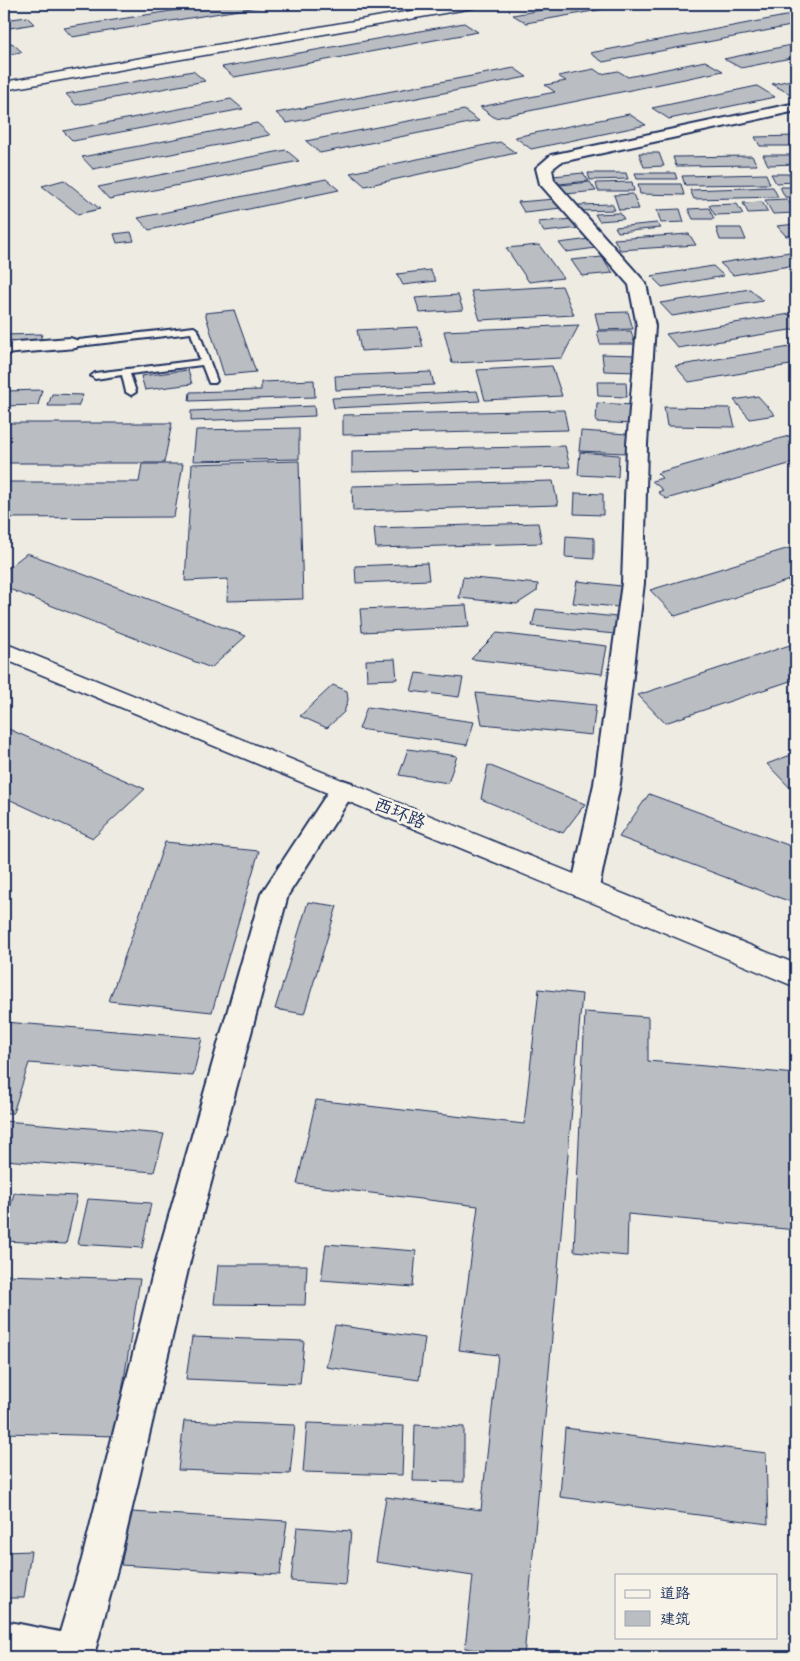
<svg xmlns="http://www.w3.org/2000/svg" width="800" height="1661" viewBox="0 0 800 1661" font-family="Sriracha,'LXGW WenKai TC',sans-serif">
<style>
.building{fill:#babdc2;stroke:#1b2f5e}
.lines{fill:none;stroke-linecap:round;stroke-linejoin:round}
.service-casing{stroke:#1b2f5e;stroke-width:4}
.minor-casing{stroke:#1b2f5e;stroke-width:4}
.tertiary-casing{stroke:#1b2f5e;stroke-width:3}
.secondary-casing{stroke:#1b2f5e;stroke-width:3}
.service{fill:#f7f3e8;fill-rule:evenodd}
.minor{fill:#f7f3e8;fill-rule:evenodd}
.tertiary{fill:#f7f3e8;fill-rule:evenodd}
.secondary{fill:#f7f3e8;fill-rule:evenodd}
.labels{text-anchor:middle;stroke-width:5;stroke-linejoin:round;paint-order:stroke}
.street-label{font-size:18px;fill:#1b2f5e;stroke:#f7f3e8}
</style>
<rect width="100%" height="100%" fill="#eeebe2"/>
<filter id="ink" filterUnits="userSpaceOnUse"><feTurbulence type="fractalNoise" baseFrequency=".02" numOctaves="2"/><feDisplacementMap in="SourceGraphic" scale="10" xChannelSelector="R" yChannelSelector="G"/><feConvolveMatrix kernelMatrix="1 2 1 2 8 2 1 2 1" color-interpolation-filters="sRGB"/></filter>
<g filter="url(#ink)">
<g class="building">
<path d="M215,4h61l-204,33 -8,-9z"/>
<path d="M575,4h57l-106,19 -13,-8z"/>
<path d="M796,14v11l-193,37 -13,-9z"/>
<path d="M27,17l7,7 -30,5v-9z"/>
<path d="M464,23l14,9 -244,45 -12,-10z"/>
<path d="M12,43l10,9 -18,3v-11z"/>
<path d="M796,44v13l-55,11 -17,-9z"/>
<path d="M705,61l18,10 -228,47 -15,-11 75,-15 -10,-7 21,-4 -8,-5 36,-7 7,5 17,-3 10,6z"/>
<path d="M514,68l13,9 -240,46 -11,-10z"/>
<path d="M193,71l12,10 -129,24 -10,-11z"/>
<path d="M796,79v14l-6,1 -18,-10z"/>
<path d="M757,86l18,11 -106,22 -17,-11z"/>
<path d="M231,99l12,10 -170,32 -10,-10z"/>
<path d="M464,110l15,11 -159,32 -14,-12z"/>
<path d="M629,114l17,11 -115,24 -16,-12z"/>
<path d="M257,123l13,12 -177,34 -11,-12z"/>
<path d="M796,136v10h-36l-5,-9z"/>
<path d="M500,142l16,11 -151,33 -15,-13z"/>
<path d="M286,150l13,11 -190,38 -11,-12z"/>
<path d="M639,153h20l5,13 -20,1z"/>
<path d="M763,155h33v9l-28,1z"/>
<path d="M752,156l5,9 -81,1 -3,-9z"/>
<path d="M583,173l6,8 -30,3 -6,-8z"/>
<path d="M588,173h38l2,6 -38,1z"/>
<path d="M635,173h40l2,6h-40z"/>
<path d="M766,174l4,10 -85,1 -3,-9z"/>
<path d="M771,174h25v8l-20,1z"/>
<path d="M326,179l13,11 -190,40 -11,-12z"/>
<path d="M64,180l36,29 -22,5 -36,-28z"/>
<path d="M590,182l6,9 -30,3 -6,-9z"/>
<path d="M632,182l2,9h-36l-2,-8z"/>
<path d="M638,184h43l3,11 -44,-1z"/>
<path d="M773,187l5,10 -84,2 -4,-9z"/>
<path d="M780,187h16v10h-11z"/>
<path d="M633,194l6,15 -20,1 -5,-15z"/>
<path d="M555,199l7,9 -38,4 -6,-10z"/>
<path d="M787,199l9,14 -23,1 -8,-14z"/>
<path d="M762,202l6,10 -20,1 -5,-10z"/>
<path d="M612,204l3,6 -35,1 -2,-6z"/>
<path d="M737,204l6,10 -28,1 -6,-10z"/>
<path d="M709,208l5,11h-21l-5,-10z"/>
<path d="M680,209l4,13 -23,1 -4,-13z"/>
<path d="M620,213l4,6 -25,2 -4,-7z"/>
<path d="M573,219l6,9 -35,4 -6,-10z"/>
<path d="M657,223l4,5 -43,4 -3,-5z"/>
<path d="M796,224v11l-10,1 -9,-10z"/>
<path d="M716,228h25l5,12h-26z"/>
<path d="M131,232l3,9 -17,2 -3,-9z"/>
<path d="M689,234l7,11 -76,5 -6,-11z"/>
<path d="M590,239l6,9 -30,4 -7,-9z"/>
<path d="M539,245l24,33 -34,4 -23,-34z"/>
<path d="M796,251v14l-63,10 -13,-12z"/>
<path d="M602,257l11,16 -31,3 -11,-16z"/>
<path d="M713,266l11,10 -62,11 -11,-11z"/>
<path d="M430,270l6,11 -33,4 -6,-11z"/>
<path d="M562,286l12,29 -94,5 -9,-29z"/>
<path d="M750,289l13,12 -91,15 -12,-13z"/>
<path d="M458,295l5,15 -43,3 -5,-15z"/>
<path d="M234,310l22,62 -32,3 -19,-62z"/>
<path d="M628,312l5,17 -34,1 -4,-17z"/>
<path d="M790,314l6,6v9l-118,19 -12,-14z"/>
<path d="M579,325l-17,33 -110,5 -8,-32z"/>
<path d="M418,327l5,20 -62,4 -4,-21z"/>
<path d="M597,331h34l4,13h-35z"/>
<path d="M42,334l-2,7 -36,1v-7z"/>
<path d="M796,346v18l-107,18 -14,-16z"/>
<path d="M602,354l34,1 2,17 -34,-1z"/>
<path d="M552,366l10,30 -77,4 -8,-30z"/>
<path d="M188,370l4,14 -47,6 -4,-14z"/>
<path d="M431,372l3,13 -98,5 -1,-14z"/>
<path d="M314,380l1,17 -126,4 1,-9 71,-2v-8z"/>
<path d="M597,382h29l1,15 -29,-1z"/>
<path d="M42,390l-4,15 -34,1 1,-15z"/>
<path d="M477,391l3,10 -146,7 -2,-10z"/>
<path d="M52,394l31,1 -5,11h-30z"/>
<path d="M758,396l17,19 -25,4 -16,-19z"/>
<path d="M597,403l37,2 -1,19 -37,-2z"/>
<path d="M314,406l1,10 -124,5v-10z"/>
<path d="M664,407l66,1 5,19 -68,-1z"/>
<path d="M564,410l4,20 -225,5v-20z"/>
<path d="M8,423h164l-8,40h-160v-29z"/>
<path d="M299,428v31l-106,2 3,-31z"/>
<path d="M581,431l46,3 -1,19 -47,-2z"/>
<path d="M796,434v28l-130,37 -8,-7 5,-2 -11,-9 10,-3 -5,-5z"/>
<path d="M565,446l5,21 -218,5v-21z"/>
<path d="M580,452l39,3 -1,22 -40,-2z"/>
<path d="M299,461l4,138 -76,2 1,-22 -43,2 7,-117z"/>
<path d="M142,464h41l-9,53 -170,1v-36h135z"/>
<path d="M553,481l5,24 -205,6 -1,-25z"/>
<path d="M575,493l28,1v21l-29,-1z"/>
<path d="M538,523l4,20 -166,5 -2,-20z"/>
<path d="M566,536l28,2v21l-29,-2z"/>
<path d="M796,546v32l-121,38 -25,-26z"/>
<path d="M27,553l219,83 -35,32 -207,-81v-16z"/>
<path d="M427,563l2,17 -73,3 -1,-17z"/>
<path d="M463,577l75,7 -1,7 -20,13 -58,-6z"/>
<path d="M577,581l44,5 -3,21 -45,-4z"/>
<path d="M466,605l3,22 -107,5 -2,-23z"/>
<path d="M536,609l81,8 -2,17 -83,-8z"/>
<path d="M497,633l110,13 -5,28 -131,-15z"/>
<path d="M796,643v36l-131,44 -27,-28z"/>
<path d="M395,659l2,20 -30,1 -1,-20z"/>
<path d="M416,673l47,5 -4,19 -48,-6z"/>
<path d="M333,685l14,6 1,9 -4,12 -17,16 -27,-12z"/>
<path d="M476,693l120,12 -4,30 -110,-11z"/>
<path d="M367,707l107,15 -7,23 -108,-16z"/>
<path d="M4,727l141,62 -52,49 -89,-41z"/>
<path d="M408,749l49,7 -9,27 -49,-8z"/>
<path d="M796,753v41l-29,-30z"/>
<path d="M488,765l97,39 -22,29 -82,-34z"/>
<path d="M649,794l147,54v56l-177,-67z"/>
<path d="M165,842l94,9 -47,161 -103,-11z"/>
<path d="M308,902l29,4 -33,108 -29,-5z"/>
<path d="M539,989l43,5 -58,663 -59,-9 8,-72 -97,-14 10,-65 95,13 17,-155 -39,-5 19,-144 -181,-22 19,-84 208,24z"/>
<path d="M585,1012l63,5v44l148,13v156l-168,-16 -1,42 -53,-5z"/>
<path d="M4,1022l198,16 -9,38 -164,-13 -16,50h-9z"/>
<path d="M4,1121l160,13 -10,38 -150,-12z"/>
<path d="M14,1193l63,3 -11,48 -62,-3v-8z"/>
<path d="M88,1199l63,4 -9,45 -64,-4z"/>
<path d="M326,1244l90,7 -3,36 -92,-7z"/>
<path d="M218,1265h89l-2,40 -91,-1z"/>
<path d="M4,1275l136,4 -25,157 -111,-3z"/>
<path d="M335,1325l90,13 -6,42 -93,-13z"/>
<path d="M192,1337l112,4 -4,43 -114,-5z"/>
<path d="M184,1421l111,4 -5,49 -112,-4z"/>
<path d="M307,1423l97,3 -2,49 -99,-3z"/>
<path d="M415,1425l49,2v55l-51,-1z"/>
<path d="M565,1428l201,25 2,71 -208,-27z"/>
<path d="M131,1512l156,9 -7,54 -159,-10z"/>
<path d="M297,1527l54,4 -5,54 -55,-4z"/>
<path d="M31,1551l-7,47h-20v-46z"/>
</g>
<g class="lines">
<defs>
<path id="service" d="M194,327l4,3 19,51 -2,2h-6l-7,-18 -72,9 6,18 -5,3 -5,-3 -4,-17 -27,4 -4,-3 4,-3 105,-13 -9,-27 -121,14 -4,-3 4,-3z"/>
<g id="minor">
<path d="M796,103v8l-235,51 -9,7 2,11 89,100 3,4 9,42 -8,118 -3,139 -24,201 -21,104 -4,7 -10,3 -10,-3 -4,-7 23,-104 28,-201 5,-139 10,-118 -8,-41 -89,-101 -4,-16 15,-13z"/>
<path d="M70,338l6,2 3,4 -3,4 -72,6v-11z"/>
<path d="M343,780l9,3 4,6 -68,106 -98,366 -70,298 -26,96 -1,2h-89v-36l56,11 22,-73 74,-298 105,-367 73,-111z"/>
</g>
<path id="tertiary" d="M4,643l792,321v23l-792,-328z"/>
<path id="secondary" d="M451,4h29l-7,4 -469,82v-8z"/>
</defs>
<use href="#service" class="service-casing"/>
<use href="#minor" class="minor-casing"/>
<use href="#tertiary" class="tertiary-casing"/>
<use href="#secondary" class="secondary-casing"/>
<use href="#service" class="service"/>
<use href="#minor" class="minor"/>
<use href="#tertiary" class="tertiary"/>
<use href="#secondary" class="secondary"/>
</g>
</g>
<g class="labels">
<g class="street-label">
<text transform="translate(400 813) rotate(22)" y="6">西环路</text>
</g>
</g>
<rect width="800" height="1661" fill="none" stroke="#f7f3e8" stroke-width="20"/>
<rect x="10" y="10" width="780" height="1641" fill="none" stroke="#1b2f5e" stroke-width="2" filter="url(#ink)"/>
<rect x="615" y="1574" width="162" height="65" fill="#f7f3e8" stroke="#9fa5b1"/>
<rect x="625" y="1590" width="25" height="8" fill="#f7f3e8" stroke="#9fa5b1"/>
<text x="660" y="1598" font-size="15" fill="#1b2f5e">道路</text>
<rect x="625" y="1611" width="25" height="15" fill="#babdc2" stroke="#9fa5b1"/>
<text x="660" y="1624" font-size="15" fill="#1b2f5e">建筑</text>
</svg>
